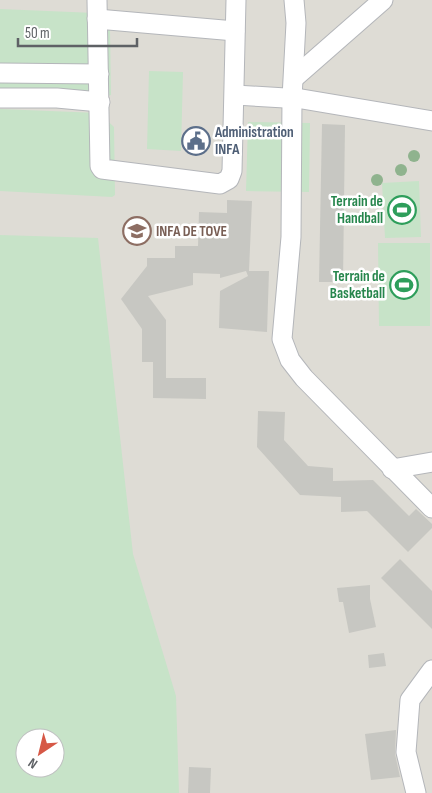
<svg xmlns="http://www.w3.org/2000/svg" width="432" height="793" viewBox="0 0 432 793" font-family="'Sofia Sans Condensed',sans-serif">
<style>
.education{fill:#dedcd5;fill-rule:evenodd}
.green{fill:#c7e3c8;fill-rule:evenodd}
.building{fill:#c7c7c2}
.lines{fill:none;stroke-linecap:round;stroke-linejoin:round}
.minor-casing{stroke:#b4b6ba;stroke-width:21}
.minor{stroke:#fff;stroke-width:19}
.tree{fill:#8fb38e}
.labels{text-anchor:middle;stroke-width:5;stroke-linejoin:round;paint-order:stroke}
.service-label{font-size:15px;font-weight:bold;fill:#4e5e75;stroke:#fff;text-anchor:start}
.leisure-label{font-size:15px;font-weight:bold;fill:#27864d;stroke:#fff;text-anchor:end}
.education-label{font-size:15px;font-weight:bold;fill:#785e54;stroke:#fff;text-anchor:start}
</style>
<rect width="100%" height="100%" fill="#efede7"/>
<path class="education" d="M0,0h432v793h-432zM25,738h30v30h-30z"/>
<g class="green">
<path d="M0,9l95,4 15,14 1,68 -7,2 -104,-6z"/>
<path d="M149,71l34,1 -2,79 -34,-2z"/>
<path d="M0,109l99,4 15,14 1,68 -3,2 -112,-6z"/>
<path d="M248,122l62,1 -1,69 -63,-1z"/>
<path d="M419,181l2,56 -36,1 -3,-55z"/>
<path d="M0,235l98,3 35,316 43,142 3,97h-179zM25,738h30v30h-30z"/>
<path d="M378,243h52v83h-51z"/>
</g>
<g class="building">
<path d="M322,124l23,1 -2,157h-24z"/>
<path d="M227,200l25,1 -3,70h20l-2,61 -48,-4 1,-37 28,-15 -2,-5 -26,7v-4l-27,-1v12l-45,11 18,24v58h40v21l-53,-1v-36h-11v-33l-21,-30 26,-33v-8h28v-12h23l1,-34 28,1z"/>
<path d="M258,411l27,1 -1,28 24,26 25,2v13l40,-1 36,36 7,-7 16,15v4l-24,24 -41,-41 -26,1v-15l-41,-2 -43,-48z"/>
<path d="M400,559l32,32v38l-51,-51z"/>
<path d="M370,585v14l6,28 -27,6 -6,-31h-4l-2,-14z"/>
<path d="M384,653l2,13 -17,2 -1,-13z"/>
<path d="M396,730l-1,24 5,23 -29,3 -6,-46z"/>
<path d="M189,767l22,1 -1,25h-22z"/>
</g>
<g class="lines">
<defs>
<g id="minor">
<path d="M97,0l3,166 2,3 118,15 9,-5 3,-8 4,-171"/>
<path d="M294,0l2,23 -4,75 -1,139 -9,102 8,21 14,18 128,130"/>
<path d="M97,19l138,12"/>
<path d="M0,73l99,1"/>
<path d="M294,78l89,-78"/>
<path d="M235,95l67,4 130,22"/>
<path d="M0,98h57l43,4"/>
<path d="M392,469l40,-7"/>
<path d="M416,793l-10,-41 4,-52 22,-30"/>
</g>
</defs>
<use href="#minor" class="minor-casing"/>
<use href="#minor" class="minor"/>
</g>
<g class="tree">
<circle cx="414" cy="156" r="6"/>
<circle cx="401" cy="170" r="6"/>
<circle cx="377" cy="180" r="6"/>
</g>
<defs>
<symbol id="civic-ring" viewBox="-11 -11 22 22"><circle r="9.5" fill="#fff" stroke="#5c6f8a" stroke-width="1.5"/><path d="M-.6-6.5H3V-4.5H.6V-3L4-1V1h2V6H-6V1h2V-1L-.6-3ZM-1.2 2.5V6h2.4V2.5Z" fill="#5c6f8a"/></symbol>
<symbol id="stadium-ring" viewBox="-11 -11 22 22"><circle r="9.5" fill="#fff" stroke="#2e9e5b" stroke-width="1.5"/><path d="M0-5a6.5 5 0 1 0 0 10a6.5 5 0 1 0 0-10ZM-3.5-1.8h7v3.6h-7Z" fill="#2e9e5b"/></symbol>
<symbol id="school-ring" viewBox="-11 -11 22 22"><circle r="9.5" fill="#fff" stroke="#8d6e63" stroke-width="1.5"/><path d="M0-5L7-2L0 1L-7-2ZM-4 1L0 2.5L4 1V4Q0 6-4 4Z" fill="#8d6e63"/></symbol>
</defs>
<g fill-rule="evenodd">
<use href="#civic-ring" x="180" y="125" width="32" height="32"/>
<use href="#stadium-ring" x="386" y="194" width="32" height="32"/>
<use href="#school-ring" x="121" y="215" width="32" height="32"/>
<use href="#stadium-ring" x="388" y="269" width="32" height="32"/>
</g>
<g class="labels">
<g class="service-label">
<text x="215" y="137">Administration<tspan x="215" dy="17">INFA</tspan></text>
</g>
<g class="leisure-label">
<text x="383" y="206">Terrain de<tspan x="383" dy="17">Handball</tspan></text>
<text x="385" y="281">Terrain de<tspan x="385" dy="17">Basketball</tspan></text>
</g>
<g class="education-label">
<text x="156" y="236">INFA DE TOVE</text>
</g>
</g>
<g transform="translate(40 753) rotate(215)"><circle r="24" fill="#ffffff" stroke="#bfc0c1"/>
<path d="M0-4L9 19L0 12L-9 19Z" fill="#d65846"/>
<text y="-8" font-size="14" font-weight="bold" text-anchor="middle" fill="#5e6165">N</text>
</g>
<path d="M18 38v8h119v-8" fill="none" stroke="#5e6165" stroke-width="2.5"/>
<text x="25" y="38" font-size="15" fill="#5e6165" stroke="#ffffff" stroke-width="4" paint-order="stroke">50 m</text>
</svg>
